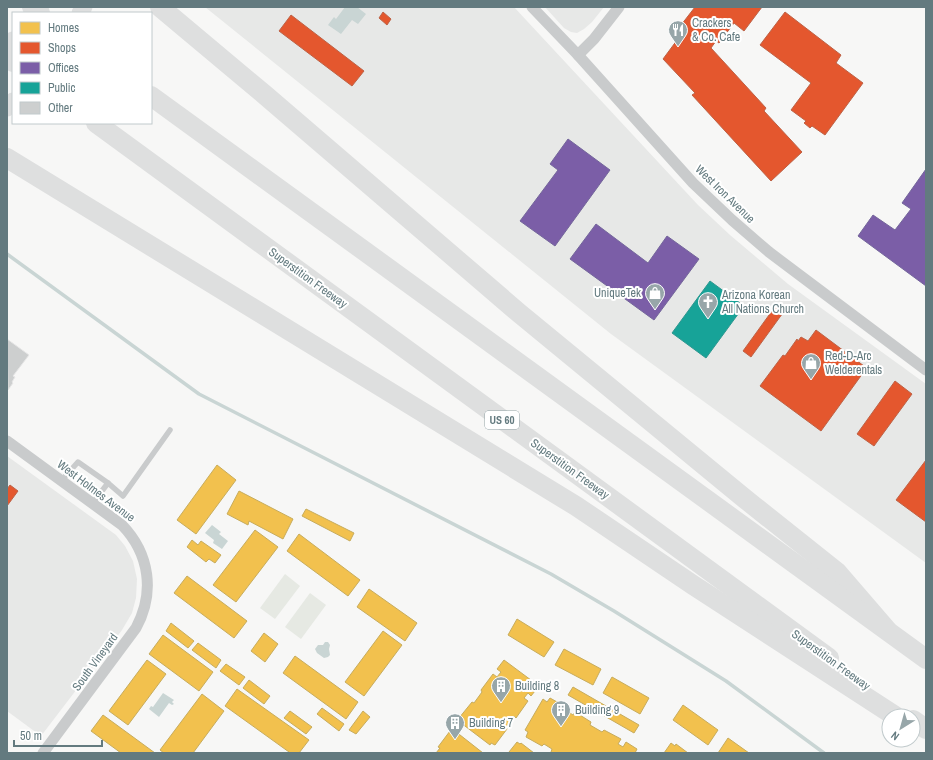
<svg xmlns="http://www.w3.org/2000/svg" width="933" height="760" viewBox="0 0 933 760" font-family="'Archivo Narrow',sans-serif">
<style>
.built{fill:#e7e8e7}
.green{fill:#e6e9e3}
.water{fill:#c9d5d4}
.homes{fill:#f2c14e;stroke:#c7ac5d}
.shops{fill:#e4572e;stroke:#bd6246}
.offices{fill:#7b5ea7;stroke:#74669b}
.public{fill:#17a398;stroke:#2e9790}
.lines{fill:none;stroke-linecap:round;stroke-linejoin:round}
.stream{stroke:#c9d5d4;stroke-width:3.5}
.building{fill:#cdcfcf;stroke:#e6e6e6}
.service{stroke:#c9cbcc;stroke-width:5.5}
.minor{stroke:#c9cbcc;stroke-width:11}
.primary{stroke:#dedfdf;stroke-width:17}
.motorway{stroke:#dedfdf;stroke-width:20}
.labels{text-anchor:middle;stroke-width:4;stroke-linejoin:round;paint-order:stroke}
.shield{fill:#fff;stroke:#92a2a5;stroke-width:1}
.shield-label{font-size:11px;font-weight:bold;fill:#637a7f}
.poi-label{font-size:12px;fill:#637a7f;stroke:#fff;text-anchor:start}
.street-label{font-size:12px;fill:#637a7f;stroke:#fff}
</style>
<rect width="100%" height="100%" fill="#f7f7f6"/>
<g class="built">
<path d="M205,7h309l184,198 32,30 58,49 138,100v179l-315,-229z"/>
<path d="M545,7h59l-12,15 -8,7 -7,4 -6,-1 -7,-4z"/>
<path d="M7,456l109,79 9,11 8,15 4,18 -1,19 -4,15 -10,17 -81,106 -34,-25z"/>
</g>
<g class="green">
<path d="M285,574l15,12 -25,33 -15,-11z"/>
<path d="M310,593l16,12 -25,34 -16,-12z"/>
</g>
<g class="water">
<path d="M345,7h12l9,7 -8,10 -6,-4 -11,14 -13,-9 6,-8 2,2z"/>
<path d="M212,525l9,7 -2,2 9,7 -6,8 -9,-6 1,-3 -9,-7z"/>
<path d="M325,642h3l2,3 -1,4 1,6 -2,2 -4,1 -7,-5 -2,-4 3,-4h5z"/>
<path d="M163,693l11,7 -2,2 2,2 -2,1 -3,-2 -10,14 -10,-8 2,-3 2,1z"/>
</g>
<g class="homes">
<path d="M217,465l19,15 -40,54 -19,-14z"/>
<path d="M239,491l54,28 -10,20 -34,-18 -1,4 -21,-11z"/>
<path d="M306,509l48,24 -4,8 -48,-25z"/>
<path d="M255,530l23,17 -42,55 -23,-17z"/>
<path d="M299,534l61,46 -12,16 -61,-45z"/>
<path d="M192,540l6,5 3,-4 20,14 -6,8 -6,-4 -3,3 -19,-15z"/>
<path d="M187,576l60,45 -13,17 -60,-45z"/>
<path d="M369,589l48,34 -12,18 -48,-34z"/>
<path d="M517,619l37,23 -10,15 -36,-22z"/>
<path d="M171,623l23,18 -6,7 -22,-17z"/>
<path d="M383,631l19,14 -38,51 -19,-14z"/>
<path d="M264,633l14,11 -13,18 -14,-11z"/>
<path d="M163,635l50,37 -14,19 -50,-37z"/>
<path d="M198,643l23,17 -5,8 -24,-18z"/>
<path d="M564,649l37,20 -8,16 -38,-20z"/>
<path d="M295,656l63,46 -12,17 -63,-46z"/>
<path d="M147,660l19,14 -38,51 -19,-14z"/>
<path d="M504,660l35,26 -8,10 -3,-3 -4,5 4,3 -12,17 -2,-2 -8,11 1,2 -12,16 -4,-2 -1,2 -29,-22 1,-2 -3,-3 13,-16 2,1 8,-11 -1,-2 12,-16 4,3 4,-5 -4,-3z"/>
<path d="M226,664l19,13 -6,8 -19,-14z"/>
<path d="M612,677l37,21 -9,16 -37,-21z"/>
<path d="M249,680l21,16 -6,8 -21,-16z"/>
<path d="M573,687l66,38 -5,8 -66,-38z"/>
<path d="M237,689l72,51 -10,13h-10v-1l-64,-46z"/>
<path d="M202,694l22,17 -31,42h-29l-4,-3z"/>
<path d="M550,698l16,9 -2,2 9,6 2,-3 16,10 -1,3 12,7 2,-2 17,9 -3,5 5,3 3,-5 11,7 -2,4h-82l-2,-1 1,-3 -8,-5 -2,2 -16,-9 2,-5 -3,-2 18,-31 4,3z"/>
<path d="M683,705l35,25 -10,15 -35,-25z"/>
<path d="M322,708l22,16 -5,7 -22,-17z"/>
<path d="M290,711l22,16 -6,7 -22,-16z"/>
<path d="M363,711l7,6 -14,17 -7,-4z"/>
<path d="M103,715l52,38h-34l-30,-22z"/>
<path d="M450,731l4,2 1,-2 28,22h-47l4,-5 -2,-1z"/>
<path d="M728,738l21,15h-31z"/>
<path d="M517,742l3,2 1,-1 13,10h-24l-1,-1z"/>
<path d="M671,743l4,3 1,-2 12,9h-24z"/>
</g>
<g class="shops">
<path d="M695,7h67l-18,24 -10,-8 -15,20 -3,-2 -5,7 55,60 -2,3 38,41 -31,29 -79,-86 3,-2 -32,-34 20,-27 -5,-3z"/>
<path d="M383,12l8,7 -4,6 -8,-7z"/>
<path d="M785,12l56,43 -5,8 27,20 -38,52 -13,-9 -2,2 -6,-5 2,-2 -15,-11 20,-27 -51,-38z"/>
<path d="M291,15l73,56 -12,15 -73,-55z"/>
<path d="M777,304l8,6 -34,47 -8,-6z"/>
<path d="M816,330l48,36 -4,5 3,2 -42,58 -61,-45 23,-31 2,1 12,-17 1,2 3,-4 7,4z"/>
<path d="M895,381l17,13 -38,52 -17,-12z"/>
<path d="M926,460v62l-30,-22z"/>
<path d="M10,485l8,6 -11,15v-17z"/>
</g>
<g class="offices">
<path d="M568,139l42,31 -55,76 -35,-25 38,-51 -8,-6z"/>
<path d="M926,169v117l-68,-50 15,-21 22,15 16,-21 -9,-6z"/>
<path d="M596,224l52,39 19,-27 32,23 -45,61 -84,-61z"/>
</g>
<path class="public" d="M710,281l34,25 -38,52 -34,-25z"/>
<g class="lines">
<path class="stream" d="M7,254l192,140 352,180 63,37 112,70 98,72"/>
</g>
<path class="building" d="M7,339l22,16 -16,21 2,1 -3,5 1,1 -5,7z"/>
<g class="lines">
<g class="service">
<path d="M61,481l17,-19 30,21"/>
<path d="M92,504l16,-21 15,13 47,-66"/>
</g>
<g class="minor">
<path d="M532,7l46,48 115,128 39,37 37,32 157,118"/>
<path d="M578,55l16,-16 25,-32"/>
<path d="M7,441l115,84c28,29 33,68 14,103l-93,125"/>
</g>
<g class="primary">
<path d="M80,13l4,-6"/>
<path d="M7,48l6,-8"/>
<path d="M7,108l6,-7"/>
</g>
<g class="motorway">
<path d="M32,7l8,6"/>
<path d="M160,7l105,88 254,218 225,185 93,74 50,58"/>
<path d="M7,58l6,4"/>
<path d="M151,96l775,563"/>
<path d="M96,123l733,535"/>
<path d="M7,158l569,348 117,79 202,131"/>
<path d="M913,720l13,9"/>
</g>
</g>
<defs>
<symbol id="restaurant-pin" viewBox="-11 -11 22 30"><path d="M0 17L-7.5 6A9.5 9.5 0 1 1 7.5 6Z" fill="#97a6a9" stroke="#fff"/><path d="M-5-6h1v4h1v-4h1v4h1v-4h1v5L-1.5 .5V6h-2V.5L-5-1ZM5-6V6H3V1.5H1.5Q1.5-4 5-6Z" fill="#fff"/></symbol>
<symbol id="shop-pin" viewBox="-11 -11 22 30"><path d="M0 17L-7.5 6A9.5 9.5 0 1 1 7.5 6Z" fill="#97a6a9" stroke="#fff"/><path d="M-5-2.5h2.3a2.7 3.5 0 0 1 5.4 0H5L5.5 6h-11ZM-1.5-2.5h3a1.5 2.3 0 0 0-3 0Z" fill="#fff"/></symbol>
<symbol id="church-pin" viewBox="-11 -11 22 30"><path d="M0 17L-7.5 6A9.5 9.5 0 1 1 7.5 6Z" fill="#97a6a9" stroke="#fff"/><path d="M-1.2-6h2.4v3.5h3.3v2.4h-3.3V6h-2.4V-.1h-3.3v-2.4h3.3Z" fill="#fff"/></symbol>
<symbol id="building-pin" viewBox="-11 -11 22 30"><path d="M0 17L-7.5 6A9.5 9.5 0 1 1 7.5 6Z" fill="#97a6a9" stroke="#fff"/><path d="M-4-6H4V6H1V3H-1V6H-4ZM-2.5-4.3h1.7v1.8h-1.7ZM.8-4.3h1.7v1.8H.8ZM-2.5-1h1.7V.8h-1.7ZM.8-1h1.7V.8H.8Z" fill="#fff"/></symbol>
</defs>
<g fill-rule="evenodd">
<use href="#restaurant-pin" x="667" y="19" width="22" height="30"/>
<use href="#shop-pin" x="644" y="282" width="22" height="30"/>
<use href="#church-pin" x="697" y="291" width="22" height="30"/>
<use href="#shop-pin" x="800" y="352" width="22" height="30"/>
<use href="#building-pin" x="490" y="675" width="22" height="30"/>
<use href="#building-pin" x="550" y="699" width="22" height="30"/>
<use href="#building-pin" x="444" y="712" width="22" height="30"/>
</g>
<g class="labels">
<rect class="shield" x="485" y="411" width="34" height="18" rx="3"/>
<g class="shield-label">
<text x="502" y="424">US 60</text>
</g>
<g class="poi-label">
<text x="692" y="27">Crackers<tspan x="692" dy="14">&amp; Co. Cafe</tspan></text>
<text x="641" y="297" text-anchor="end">UniqueTek</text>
<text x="722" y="299">Arizona Korean<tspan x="722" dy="14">All Nations Church</tspan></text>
<text x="825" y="360">Red-D-Arc<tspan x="825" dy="14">Welderentals</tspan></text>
<text x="515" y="690">Building 8</text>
<text x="575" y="714">Building 9</text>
<text x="469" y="727">Building 7</text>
</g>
<g class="street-label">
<text transform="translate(725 194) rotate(44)" y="4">West Iron Avenue</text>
<text transform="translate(308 278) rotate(36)" y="4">Superstition Freeway</text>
<text transform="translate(570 469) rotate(36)" y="4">Superstition Freeway</text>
<text transform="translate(96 491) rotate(37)" y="4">West Holmes Avenue</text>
<text transform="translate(831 660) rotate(36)" y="4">Superstition Freeway</text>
<text transform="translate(95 662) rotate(-54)" y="4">South Vineyard</text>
</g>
</g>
<rect width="933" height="760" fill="none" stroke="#637a7f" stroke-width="16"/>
<rect x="12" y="12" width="140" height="112" fill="#ffffff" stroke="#c1cacc"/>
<rect x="20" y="22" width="20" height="12" fill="#f2c14e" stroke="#c1cacc"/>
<text x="48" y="32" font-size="12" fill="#637a7f">Homes</text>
<rect x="20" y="42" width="20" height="12" fill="#e4572e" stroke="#c1cacc"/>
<text x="48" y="52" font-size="12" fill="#637a7f">Shops</text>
<rect x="20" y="62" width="20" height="12" fill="#7b5ea7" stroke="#c1cacc"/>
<text x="48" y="72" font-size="12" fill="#637a7f">Offices</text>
<rect x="20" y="82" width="20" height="12" fill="#17a398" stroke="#c1cacc"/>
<text x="48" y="92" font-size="12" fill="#637a7f">Public</text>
<rect x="20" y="102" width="20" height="12" fill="#cdcfcf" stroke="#c1cacc"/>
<text x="48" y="112" font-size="12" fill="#637a7f">Other</text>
<g transform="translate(901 728) rotate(217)"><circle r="19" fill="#ffffff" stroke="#c1cacc"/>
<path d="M0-3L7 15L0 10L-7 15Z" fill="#97a6a9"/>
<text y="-6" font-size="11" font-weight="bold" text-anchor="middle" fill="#637a7f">N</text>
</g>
<path d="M14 740v6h88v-6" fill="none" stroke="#637a7f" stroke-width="2"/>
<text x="20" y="740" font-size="12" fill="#637a7f" stroke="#ffffff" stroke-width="3" paint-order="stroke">50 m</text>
</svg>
